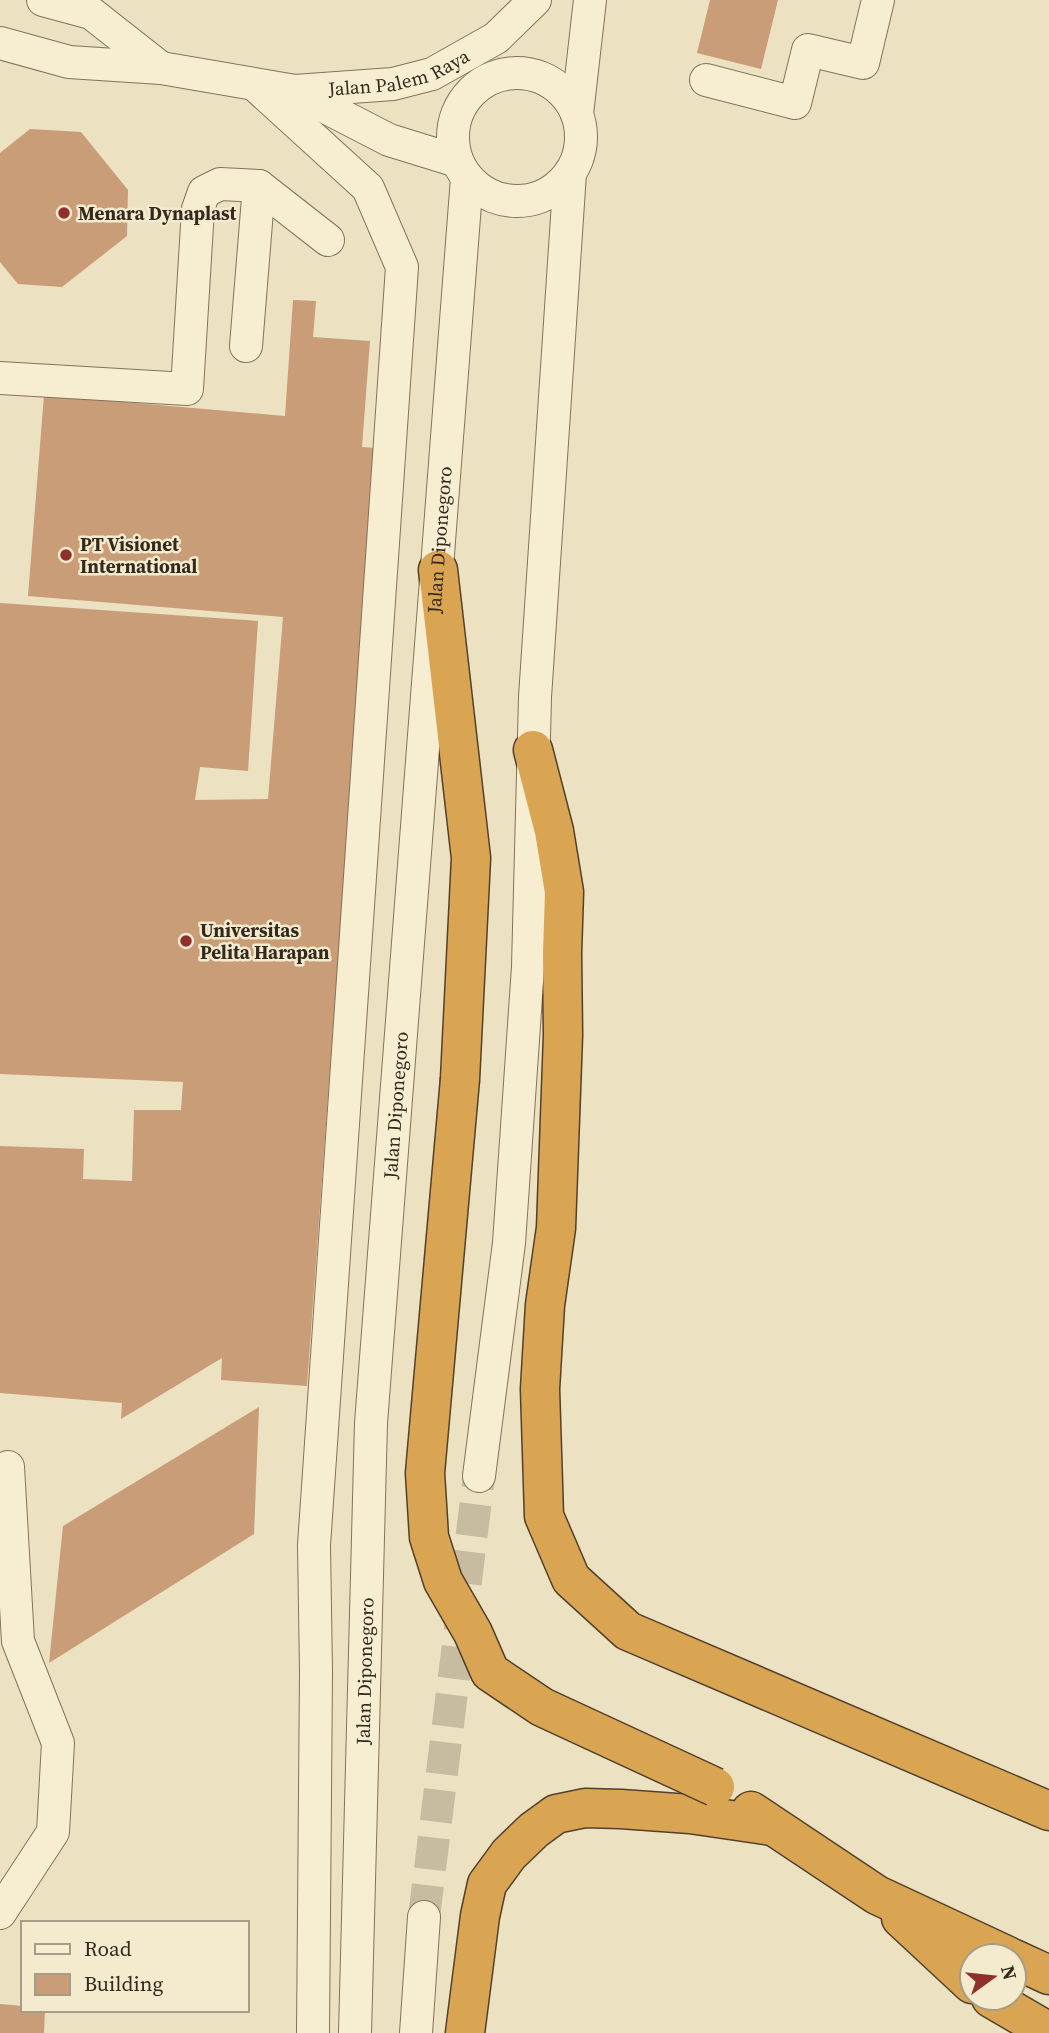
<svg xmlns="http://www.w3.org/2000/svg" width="1049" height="2033" viewBox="0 0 1049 2033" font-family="'Source Serif 4',serif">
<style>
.building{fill:#c99d77}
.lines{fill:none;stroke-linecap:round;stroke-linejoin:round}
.minor-tunnel{stroke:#c7bc9f;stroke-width:32;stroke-dasharray:32 16;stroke-linecap:butt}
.minor-casing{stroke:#847259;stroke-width:34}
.highway-casing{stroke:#52402d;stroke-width:41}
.minor{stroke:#f7eed2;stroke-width:32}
.highway{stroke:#d9a552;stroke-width:38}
.highway-bridge-casing{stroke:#52402d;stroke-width:41;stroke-linecap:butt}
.highway-bridge{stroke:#d9a552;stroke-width:38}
.poi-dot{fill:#91302b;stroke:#f4ebcf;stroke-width:2.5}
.labels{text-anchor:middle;stroke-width:5;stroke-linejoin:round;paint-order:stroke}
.street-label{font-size:19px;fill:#34291c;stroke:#f4ebcf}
.poi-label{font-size:19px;font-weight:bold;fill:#34291c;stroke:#f4ebcf;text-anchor:start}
</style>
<rect width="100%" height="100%" fill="#ece1c0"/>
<g class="building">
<path d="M710,0h68l-17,69 -64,-16z"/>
<path d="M30,129l51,3 47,58 -1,46 -65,51 -44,-3 -18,-22v-109z"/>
<path d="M293,300l23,1 -3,36 57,4 -8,106 13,1 -68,938 -86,-6 1,-22 -101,61 1,-16 -122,-10v-247l84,3 -1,30 49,2 2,-71h47l2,-28 -183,-8v-471l258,18 -10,150 -48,-4 -5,33 73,-1 15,-182 -255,-21 16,-201 241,21z"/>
<path d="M259,1407l-5,127 -205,129 14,-137z"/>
<path d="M0,2004l23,2v4h22l-1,23h-44z"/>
</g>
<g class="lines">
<path class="minor-tunnel" d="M424,1917l55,-441"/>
<defs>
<g id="minor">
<path d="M43,0l48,13 70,55"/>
<path id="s1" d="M0,43l69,19 92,6 134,23 98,-7 39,-10 64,-36 39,-38"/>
<circle cx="517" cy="137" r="64"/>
<path d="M706,80l89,23 13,-53 55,13 15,-63"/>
<path d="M255,85l113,103 34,79 -88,1278 2,127 -3,361"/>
<path d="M296,92l93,48 68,21"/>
<path d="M577,114l13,-114"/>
<path d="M246,346l13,-160"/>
<path d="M0,378l187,11 11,-180 6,-17 16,-8 39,2 69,54"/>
<path d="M479,1476l30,-233 19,-276 7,-270 35,-524"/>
<path d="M0,1913l53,-81 5,-89 -40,-102 -10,-174"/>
<path id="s2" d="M355,2033l16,-610 96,-1245"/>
<path d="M416,2033l8,-116"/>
</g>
<g id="highway">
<path d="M438,570l33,288 -11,221"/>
<path d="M533,750l21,81 10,61 -2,61 1,82 -7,193 -11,77 -5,84 4,127 27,63 57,52 421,180"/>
<path d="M751,1811l126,84 131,61"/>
<path d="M901,1918l71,66"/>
<path d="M1014,1959l35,16"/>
<path d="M991,1998l58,34"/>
<path d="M465,2033l15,-117 7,-32 22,-30 25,-24 22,-16 29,-6 36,1 69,5 82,12"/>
</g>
</defs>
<use href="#minor" class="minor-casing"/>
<use href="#highway" class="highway-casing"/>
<use href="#minor" class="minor"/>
<use href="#highway" class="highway"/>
<defs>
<path id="highway-bridge" d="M460,1079l-35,394 4,64 14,44 30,52 17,39 52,35 173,80"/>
</defs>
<use href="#highway-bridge" class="highway-bridge-casing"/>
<use href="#highway-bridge" class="highway-bridge"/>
</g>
<g class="poi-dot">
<circle cx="64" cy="213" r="7"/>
<circle cx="66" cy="555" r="7"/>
<circle cx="186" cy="941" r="7"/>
</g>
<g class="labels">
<g class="street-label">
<text dy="7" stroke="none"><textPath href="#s1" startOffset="406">Jalan Palem Raya</textPath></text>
<text dy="7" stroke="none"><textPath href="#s2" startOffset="1496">Jalan Diponegoro</textPath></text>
<text dy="7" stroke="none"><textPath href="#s2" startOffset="929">Jalan Diponegoro</textPath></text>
<text dy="7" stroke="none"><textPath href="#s2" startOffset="362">Jalan Diponegoro</textPath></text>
</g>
<g class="poi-label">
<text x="78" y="220">Menara Dynaplast</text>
<text x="80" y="551">PT Visionet<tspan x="80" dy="22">International</tspan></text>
<text x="200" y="937">Universitas<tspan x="200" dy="22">Pelita Harapan</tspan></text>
</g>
</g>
<rect x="21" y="1921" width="228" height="91" fill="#f4ebcf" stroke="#a79d87" stroke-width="2"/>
<rect x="35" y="1944" width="35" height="10" fill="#f7eed2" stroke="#a79d87" stroke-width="2"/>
<text x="84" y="1956" font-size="21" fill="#34291c">Road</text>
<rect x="35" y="1974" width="35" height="21" fill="#c99d77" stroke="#a79d87" stroke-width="2"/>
<text x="84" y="1991" font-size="21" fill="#34291c">Building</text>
<g transform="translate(993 1977) rotate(75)"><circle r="33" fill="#f4ebcf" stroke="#a79d87" stroke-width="2"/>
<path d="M0-5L12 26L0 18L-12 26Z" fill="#91302b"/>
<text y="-10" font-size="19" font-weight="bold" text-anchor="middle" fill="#34291c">N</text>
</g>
</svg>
